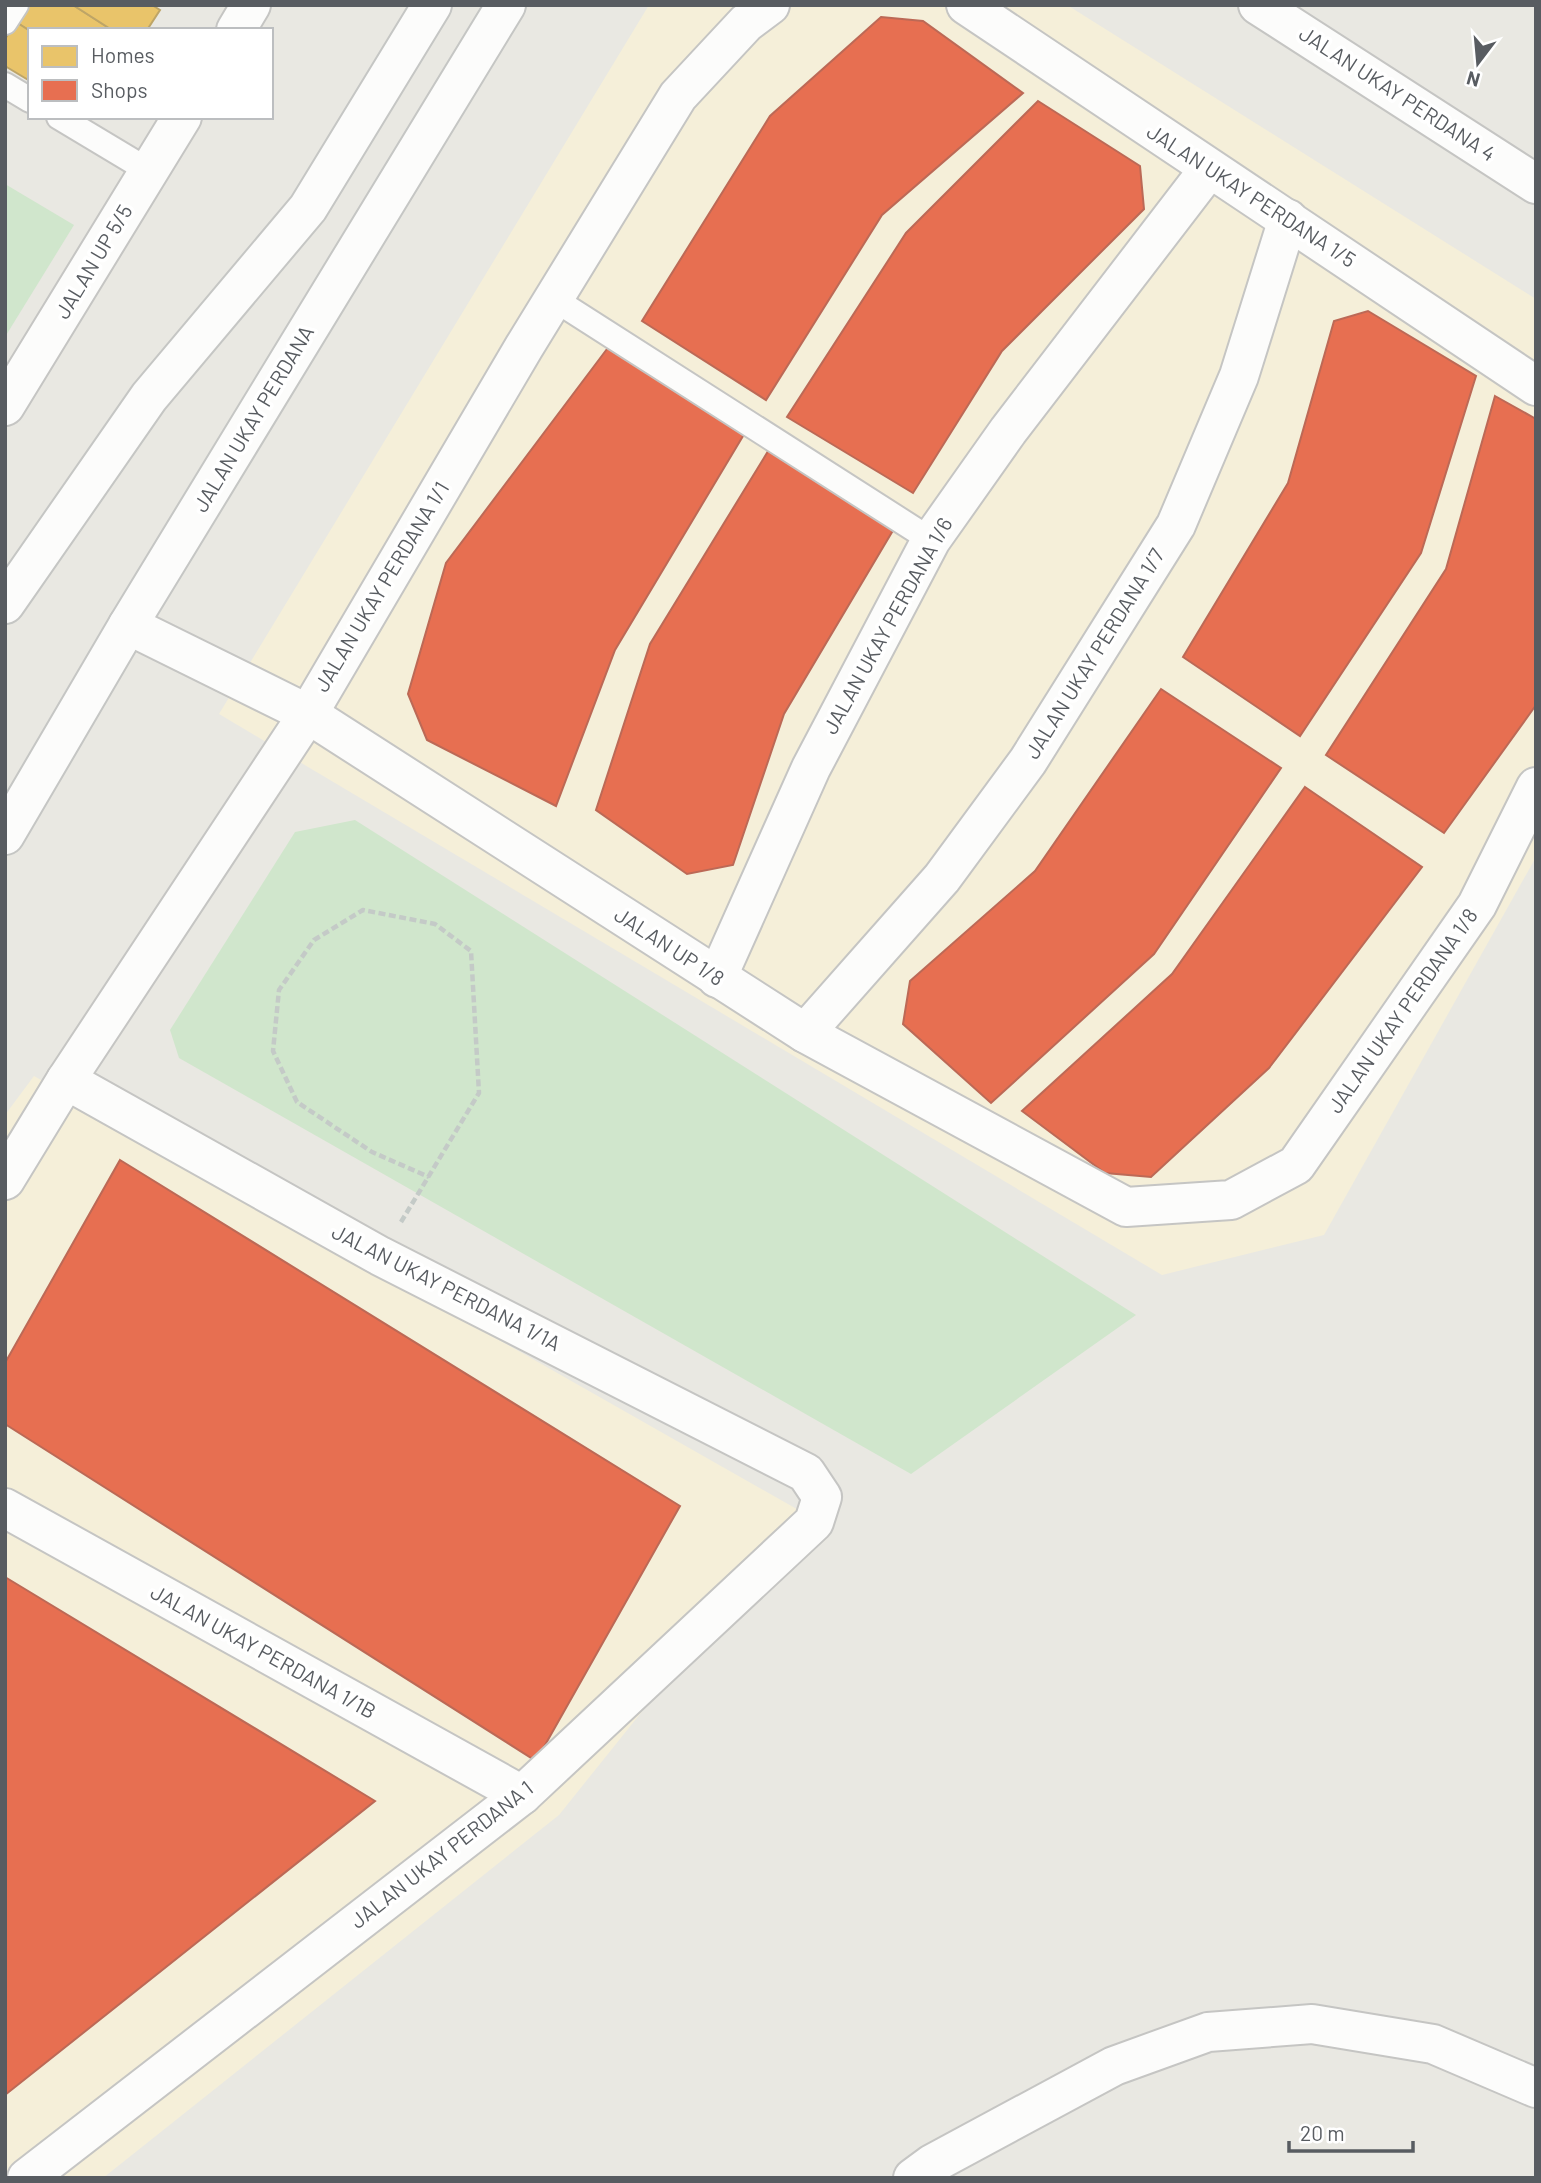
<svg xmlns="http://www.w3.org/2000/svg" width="1541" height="2183" viewBox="0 0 1541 2183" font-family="Barlow,sans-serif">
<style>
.commercial{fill:#f5efd9}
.green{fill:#d0e6cc}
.homes{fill:#e9c46a;stroke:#bea567;stroke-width:2}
.shops{fill:#e76f51;stroke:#bc6956;stroke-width:2}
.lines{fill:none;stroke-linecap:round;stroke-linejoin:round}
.lane-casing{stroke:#c5c5c3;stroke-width:28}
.street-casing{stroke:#c5c5c3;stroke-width:42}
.secondary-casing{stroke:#c5c6c4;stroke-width:42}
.path{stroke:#c4cac7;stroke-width:4.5;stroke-dasharray:7 3.5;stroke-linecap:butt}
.lane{stroke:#fcfcfb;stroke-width:24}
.street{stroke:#fcfcfb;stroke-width:38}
.secondary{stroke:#fcfcfb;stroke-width:38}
.labels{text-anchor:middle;stroke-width:7;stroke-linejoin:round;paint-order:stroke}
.street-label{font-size:21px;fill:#585c61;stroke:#fff}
</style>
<rect width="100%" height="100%" fill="#e9e8e2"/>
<g class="commercial">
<path d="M649,5h418l469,294v558l-212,378 -162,40 -943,-561z"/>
<path d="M34,1076l768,436 -243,303 -456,363h-98v-1063z"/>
</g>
<g class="green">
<path d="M5,184l69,41 -69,112z"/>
<path d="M355,820l781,495 -225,159 -732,-416 -9,-28 125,-198z"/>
</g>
<g class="homes">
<path d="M27,5h46l39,25 -82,1 -14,-9z"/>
<path d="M73,5h79l8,5 -13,20h-35z"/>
<path d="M16,22l14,9v50l-25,-15v-27z"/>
</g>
<g class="shops">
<path d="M881,17l42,4 100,72 -141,122 -116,185 -124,-79 128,-205z"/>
<path d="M1038,101l102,65 4,43 -142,142 -89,142 -126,-76 119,-184z"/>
<path d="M1368,311l108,65 -55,177 -121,183 -117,-79 105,-174 46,-162z"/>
<path d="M613,341l133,90 -131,219 -59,156 -129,-66 -19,-46 38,-131z"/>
<path d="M1495,396l41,23v286l-92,128 -118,-78 120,-186z"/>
<path d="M770,448l125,79 -111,187 -51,151 -46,9 -91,-64 54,-166z"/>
<path d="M1161,689l120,79 -127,186 -163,149 -88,-79 7,-43 125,-110z"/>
<path d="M1305,787l117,80 -153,201 -118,109 -46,-4 -83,-62 150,-137z"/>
<path d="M120,1160l560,346 -144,255 -531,-337v-61z"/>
<path d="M5,1577l370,224 -370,294z"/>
</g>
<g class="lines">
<defs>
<g id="lane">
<path d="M5,22l11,-17"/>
<path d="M5,85l25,15"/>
<path d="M59,117l90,54"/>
<path d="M554,299l377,241"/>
</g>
<g id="street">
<path d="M966,5l570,381"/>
<path d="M1258,5l278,179"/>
<path d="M236,30l15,-25"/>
<path d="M5,406l177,-289"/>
<path d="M128,625l180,89 497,319 321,174 105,-7 65,-35 181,-260 59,-118"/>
<path d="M717,978l94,-210 120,-228 77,-109 201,-262"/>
<path d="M805,1033l137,-155 86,-117 148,-236 63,-149 49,-157"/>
<path d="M5,1180l61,-100 242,-366 216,-367 154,-251 68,-73 24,-18"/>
<path d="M5,1508l517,287"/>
<path d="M27,2178l495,-383 292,-273 8,-25 -16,-24 -426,-217 -314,-176"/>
<path d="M913,2178l19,-14 182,-98 94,-34 104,-8 121,20 103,44"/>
</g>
<g id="secondary">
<path d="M5,604l144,-207 159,-189 124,-203"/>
<path d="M5,835l123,-210 378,-620"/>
</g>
</defs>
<use href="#lane" class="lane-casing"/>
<use href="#street" class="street-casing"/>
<use href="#secondary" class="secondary-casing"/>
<path class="path" d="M401,1222l78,-129 -8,-142 -36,-27 -72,-14 -49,30 -35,50 -6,61 24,51 75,50 57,25"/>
<use href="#lane" class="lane"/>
<use href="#street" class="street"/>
<use href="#secondary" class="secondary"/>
</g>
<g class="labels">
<g class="street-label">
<text transform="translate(1397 94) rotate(33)" y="7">JALAN UKAY PERDANA 4</text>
<text transform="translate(1251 196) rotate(33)" y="7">JALAN UKAY PERDANA 1/5</text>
<text transform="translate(94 262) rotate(-59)" y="7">JALAN UP 5/5</text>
<text transform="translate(254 419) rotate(-59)" y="7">JALAN UKAY PERDANA</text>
<text transform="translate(382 587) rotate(-59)" y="7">JALAN UKAY PERDANA 1/1</text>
<text transform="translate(888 626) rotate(-61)" y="7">JALAN UKAY PERDANA 1/6</text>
<text transform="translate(1095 654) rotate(-58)" y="7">JALAN UKAY PERDANA 1/7</text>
<text transform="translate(669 947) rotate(33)" y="7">JALAN UP 1/8</text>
<text transform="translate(1403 1011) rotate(-55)" y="7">JALAN UKAY PERDANA 1/8</text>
<text transform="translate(446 1288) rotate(27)" y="7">JALAN UKAY PERDANA 1/1A</text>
<text transform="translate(263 1652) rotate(29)" y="7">JALAN UKAY PERDANA 1/1B</text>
<text transform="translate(442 1855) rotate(-38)" y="7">JALAN UKAY PERDANA 1</text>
</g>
</g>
<rect width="1541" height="2183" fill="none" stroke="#585c61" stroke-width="14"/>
<rect x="28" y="28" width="245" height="91" fill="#ffffff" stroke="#bcbec0" stroke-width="2"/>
<rect x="42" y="46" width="35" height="21" fill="#e9c46a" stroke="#bcbec0" stroke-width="2"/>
<text x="91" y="63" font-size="21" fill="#585c61">Homes</text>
<rect x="42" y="80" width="35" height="21" fill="#e76f51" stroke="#bcbec0" stroke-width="2"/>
<text x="91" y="98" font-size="21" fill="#585c61">Shops</text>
<g transform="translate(1478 63) rotate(196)" stroke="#ffffff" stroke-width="5" paint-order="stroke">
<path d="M0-5L12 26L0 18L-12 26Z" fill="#585c61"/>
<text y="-10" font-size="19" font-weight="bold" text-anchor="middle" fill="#585c61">N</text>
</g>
<path d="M1289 2141v10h124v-10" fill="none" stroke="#585c61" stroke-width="3.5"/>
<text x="1300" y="2141" font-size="21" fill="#585c61" stroke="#ffffff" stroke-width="5" paint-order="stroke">20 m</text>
</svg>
